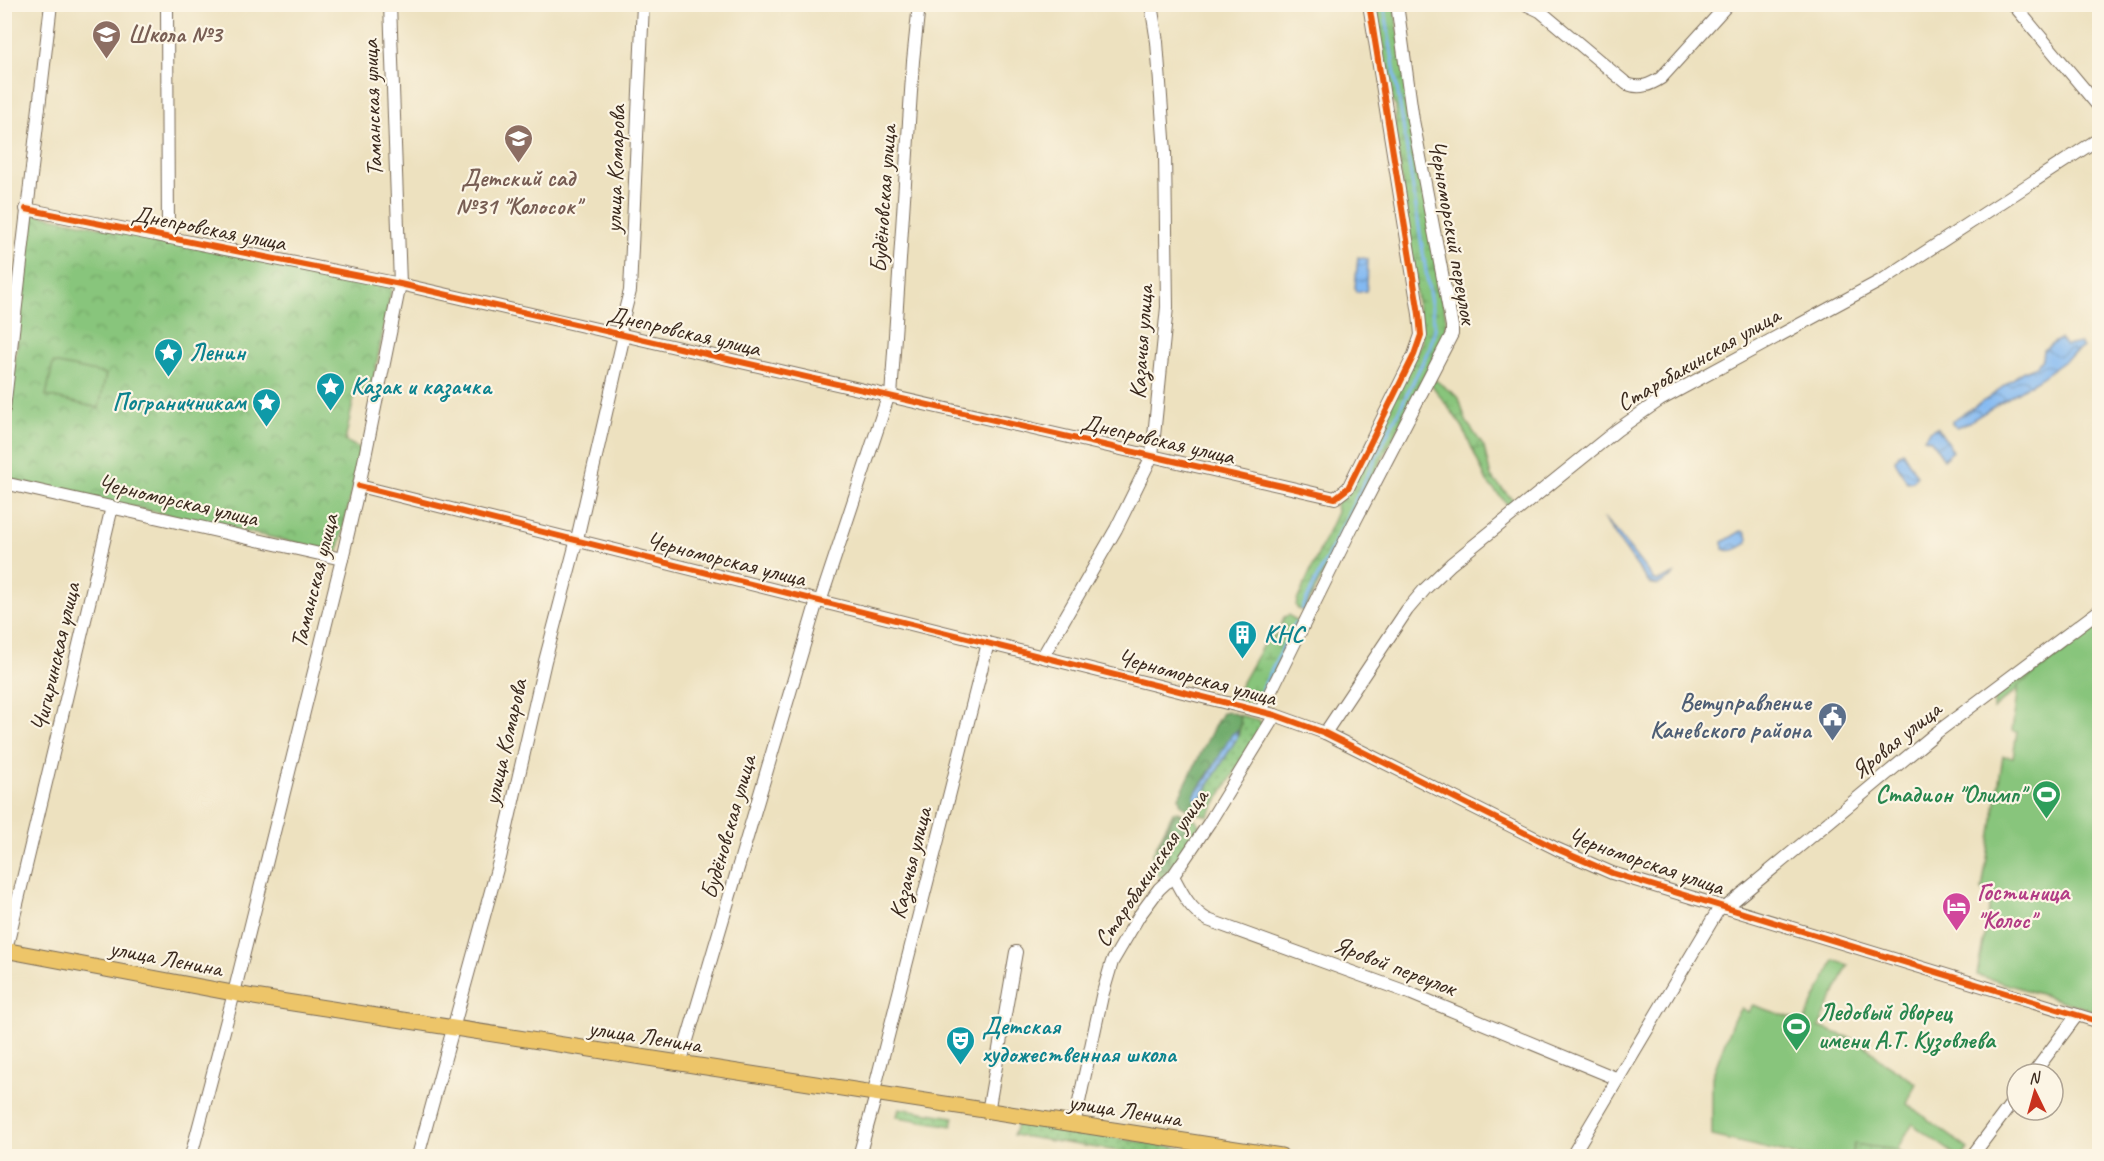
<svg xmlns="http://www.w3.org/2000/svg" width="2104" height="1161" viewBox="0 0 2104 1161" font-family="Caveat,sans-serif">
<style>
.grass{fill:url(#grass-dots);stroke:#62784c;stroke-width:1.5}
.forest{fill:url(#forest-crowns);stroke:#546a44;stroke-width:1.5}
.wetland{fill:url(#wetland-marsh);stroke:#62784c;stroke-width:1.5}
.park{fill:url(#park-crowns);stroke:#62784c;stroke-width:1.5}
.pitch{fill:#88c57b;stroke:#62784c;stroke-width:1.5}
.water{fill:url(#water-waves);stroke:#5f7288;stroke-width:1.5}
.lines{fill:none;stroke-linecap:round;stroke-linejoin:round}
.stream{stroke:#83b9f2;stroke-width:3}
.minor-casing{stroke:#796a56;stroke-width:14}
.major-casing{stroke:#796a56;stroke-width:17}
.minor{stroke:#fff;stroke-width:12}
.major{stroke:#edc569;stroke-width:15}
.cycleway-casing{stroke:#fcf5e5;stroke-width:10}
.cycleway{stroke:#e8590c;stroke-width:6}
.labels{text-anchor:middle;stroke-width:4.5;stroke-linejoin:round;paint-order:stroke}
.education-label{font-size:24px;font-weight:bold;fill:#785e54;stroke:#fcf5e5;text-anchor:start}
.street-label{font-size:24px;fill:#3b2a1e;stroke:#fcf5e5}
.culture-label{font-size:24px;font-weight:bold;fill:#0d838f;stroke:#fcf5e5;text-anchor:start}
.service-label{font-size:24px;font-weight:bold;fill:#4e5e75;stroke:#fcf5e5;text-anchor:end}
.leisure-label{font-size:24px;font-weight:bold;fill:#27864d;stroke:#fcf5e5;text-anchor:end}
.hotel-label{font-size:24px;font-weight:bold;fill:#b23c85;stroke:#fcf5e5;text-anchor:start}
</style>
<defs>
<pattern id="grass-dots" width="8" height="8" patternUnits="userSpaceOnUse" patternTransform="scale(1.5)"><rect width="8" height="8" fill="#88c57b"/><path d="M2 2h.1M6 6h.1" fill="none" stroke="#70a064" stroke-width="1.8" stroke-linecap="round"/></pattern>
<pattern id="forest-crowns" width="20" height="18" patternUnits="userSpaceOnUse" patternTransform="scale(1.5)"><rect width="20" height="18" fill="#6eaa6b"/><path d="M2 6a3 3 0 1 1 6 0M12 15a3 3 0 1 1 6 0" fill="none" stroke="#5c8b57"/></pattern>
<pattern id="wetland-marsh" width="20" height="14" patternUnits="userSpaceOnUse" patternTransform="scale(1.5)"><rect width="20" height="14" fill="#88c57b"/><path d="M1 5h8M5 5V1M11 12h8M15 12V8" fill="none" stroke="#70a064"/></pattern>
<pattern id="park-crowns" width="20" height="18" patternUnits="userSpaceOnUse" patternTransform="scale(1.5)"><rect width="20" height="18" fill="#88c57b"/><path d="M2 6a3 3 0 1 1 6 0M12 15a3 3 0 1 1 6 0" fill="none" stroke="#70a064"/></pattern>
<pattern id="water-waves" width="16" height="10" patternUnits="userSpaceOnUse" patternTransform="scale(1.5)"><rect width="16" height="10" fill="#83b9f2"/><path d="M0 5q4-4 8 0t8 0" fill="none" stroke="#6c97c3"/></pattern>
</defs>
<rect width="100%" height="100%" fill="#fcf5e5"/>
<filter id="ink" filterUnits="userSpaceOnUse"><feTurbulence type="fractalNoise" baseFrequency=".0167" numOctaves="2"/><feDisplacementMap in="SourceGraphic" scale="12" xChannelSelector="R" yChannelSelector="G"/><feConvolveMatrix kernelMatrix="1 2 1 2 8 2 1 2 1" color-interpolation-filters="sRGB"/></filter>
<filter id="wash" filterUnits="userSpaceOnUse"><feTurbulence type="fractalNoise" baseFrequency=".008" numOctaves="4" result="noise"/><feDisplacementMap in="SourceGraphic" scale="24" xChannelSelector="R" yChannelSelector="G"/><feGaussianBlur stdDeviation="1.35" result="paint"/><feColorMatrix in="noise" values="0 0 0 0 0 0 0 0 0 0 0 0 0 0 0 0 0 1.4 0 .05"/><feComposite in="paint" operator="in"/></filter>
<g filter="url(#wash)">
<rect width="100%" height="100%" fill="#ede1bf"/>
<g class="grass">
<path d="M2099,615v11l-80,60 -1,3 -25,20 2,-16z"/>
<path d="M1239,715l20,5 3,4v3l-54,89 -12,-3 2,-1 7,-14 -2,-4 34,-56 4,-14z"/>
<path d="M1178,811l17,8 6,7 -30,46 -9,6 -3,-1 -7,-19 1,-5 20,-41z"/>
<path d="M899,1108l55,9 -2,9 -55,-9z"/>
<path d="M1018,1123l217,33h-86l-136,-21z"/>
<path d="M1854,1144l43,6 9,6h-55z"/>
</g>
<g class="forest">
<path d="M1226,711l13,4 2,9 -3,10 -1,-3 -40,59 3,9 3,-5 2,4 -2,10 -7,5 -15,-8 -2,-8 37,-74 6,-10z"/>
<path d="M1178,813l7,4 2,8c-5,8 -16,15 -18,25 -1,8 3,12 -1,20l-6,1c-14,-16 4,-39 11,-55z"/>
</g>
<g class="wetland">
<path d="M1372,5h22l52,315v15l-142,276 -6,-2 -2,-3 1,-5 40,-89 -1,-9 86,-161 -27,-214 1,-21 -9,-13z"/>
<path d="M1434,379l25,19 7,23 18,26 7,30 23,24 -5,5 -22,-24 -25,-56 -31,-42z"/>
<path d="M1289,615l10,8 -39,82 -21,-5 -3,-3v-4l32,-57h8l8,-19z"/>
</g>
<path class="park" d="M31,213l361,73 -21,106 -16,1 -10,48 16,8 -23,103 -333,-73v-25z"/>
<g class="pitch">
<path d="M53,363l53,11 -7,34 -53,-12z"/>
<path d="M2099,626l1,382 -5,3 -118,-36 15,-83 -10,-2 21,-134 10,1 4,-25 -5,-1 6,-45z"/>
<path d="M1834,960l14,5 -29,62 42,15 21,19 34,22 -9,21 61,45 -5,7h-6l-45,-32 -15,26 -43,-6 -3,12h-52l-87,-20v-59l21,-57 8,-12 7,4 5,-7 51,17z"/>
</g>
<g class="water">
<path d="M1358,257l10,2 -1,28 -1,4 -10,1 -1,-4z"/>
<path d="M2060,339l6,7 14,-3 3,4 -41,30 -73,45 -12,5 -5,-3v-3l4,-3 31,-19 35,-27 15,-6 5,-7 1,-9z"/>
<path d="M1937,427l16,24 -9,8 -13,-19 -7,-2 5,-7z"/>
<path d="M1903,452l14,24 -4,5 -6,1 -12,-21 4,-7z"/>
<path d="M1603,518l16,17 35,45 4,1 16,-7 -2,3 -14,8 -9,-2z"/>
<path d="M1741,531l4,1 3,6 -1,5c-8,5 -15,10 -24,6v-7z"/>
<path d="M1237,731v7l-37,61 -5,1 -1,-4 3,-6 8,-9 27,-47z"/>
</g>
<g class="lines">
<g class="stream">
<path d="M1302,609l128,-262 5,-18 -51,-325"/>
<path d="M1260,694l35,-71"/>
</g>
</g>
</g>
<g filter="url(#ink)">
<g class="lines">
<defs>
<g id="minor">
<path d="M167,4l1,234"/>
<path d="M1525,4l15,7 87,73c13,5 23,1 34,-6l67,-74"/>
<path d="M2013,4l87,104"/>
<path d="M26,209l374,75 935,214 13,-10 66,-133 7,-20 -2,-21 -50,-310"/>
<path d="M619,334l11,-43 13,-287"/>
<path d="M891,397l22,-336 6,-57"/>
<path d="M4,409l47,-405"/>
<path d="M4,483l338,76"/>
<path d="M359,486l916,229 50,18 232,116 55,24 488,149"/>
<path d="M820,602l68,-205"/>
<path d="M1043,656l73,-127 36,-73 15,-149 -2,-155 -8,-110 -6,-38"/>
<path d="M1261,711l91,-184 100,-193v-8l-39,-206 -16,-116"/>
<path d="M1325,733l82,-123 18,-21 26,-25 166,-134 43,-30 224,-121 216,-141"/>
<path d="M1173,876c9,17 17,34 35,44l199,72 211,87"/>
<path d="M1725,908l211,-175 164,-123"/>
<path d="M4,958l108,-451"/>
<path d="M680,1064l137,-463"/>
<path d="M2033,1074l44,-59"/>
<path d="M873,1095l115,-452"/>
<path d="M988,1112l28,-160"/>
<path d="M1074,1125l28,-129 10,-34 27,-46 20,-27 14,-13 36,-53 66,-108"/>
<path d="M191,1156l43,-163 108,-434 17,-73 41,-202 -10,-280"/>
<path d="M418,1156l82,-298 45,-197 32,-122 47,-204"/>
<path d="M859,1156l17,-61"/>
<path d="M1572,1156l148,-249"/>
<path d="M1972,1156l45,-60"/>
</g>
<path id="major" d="M4,950l250,47 1027,159"/>
</defs>
<use href="#minor" class="minor-casing"/>
<use href="#major" class="major-casing"/>
<use href="#minor" class="minor"/>
<use href="#major" class="major"/>
<defs>
<g id="cycleway">
<path d="M26,209l374,75 935,214 13,-10 66,-133 7,-20 -2,-21 -50,-310"/>
<path d="M359,486l916,229 50,18 232,116 55,24 488,149"/>
</g>
</defs>
<use href="#cycleway" class="cycleway-casing"/>
<use href="#cycleway" class="cycleway"/>
</g>
</g>
<defs>
<symbol id="school-pin" viewBox="-11 -11 22 30"><path d="M0 17L-7.5 6A9.5 9.5 0 1 1 7.5 6Z" fill="#8d6e63" stroke="#fcf5e5"/><path d="M0-5L7-2L0 1L-7-2ZM-4 1L0 2.5L4 1V4Q0 6-4 4Z" fill="#fff"/></symbol>
<symbol id="sight-pin" viewBox="-11 -11 22 30"><path d="M0 17L-7.5 6A9.5 9.5 0 1 1 7.5 6Z" fill="#0f9aa8" stroke="#fcf5e5"/><path d="M0-6L1.8-2.2L6-1.7L2.9 1.2L3.7 5.4L0 3.3L-3.7 5.4L-2.9 1.2L-6-1.7L-1.8-2.2Z" fill="#fff"/></symbol>
<symbol id="building-pin" viewBox="-11 -11 22 30"><path d="M0 17L-7.5 6A9.5 9.5 0 1 1 7.5 6Z" fill="#0f9aa8" stroke="#fcf5e5"/><path d="M-4-6H4V6H1V3H-1V6H-4ZM-2.5-4.3h1.7v1.8h-1.7ZM.8-4.3h1.7v1.8H.8ZM-2.5-1h1.7V.8h-1.7ZM.8-1h1.7V.8H.8Z" fill="#fff"/></symbol>
<symbol id="civic-pin" viewBox="-11 -11 22 30"><path d="M0 17L-7.5 6A9.5 9.5 0 1 1 7.5 6Z" fill="#5c6f8a" stroke="#fcf5e5"/><path d="M-.6-6.5H3V-4.5H.6V-3L4-1V1h2V6H-6V1h2V-1L-.6-3ZM-1.2 2.5V6h2.4V2.5Z" fill="#fff"/></symbol>
<symbol id="stadium-pin" viewBox="-11 -11 22 30"><path d="M0 17L-7.5 6A9.5 9.5 0 1 1 7.5 6Z" fill="#2e9e5b" stroke="#fcf5e5"/><path d="M0-5a6.5 5 0 1 0 0 10a6.5 5 0 1 0 0-10ZM-3.5-1.8h7v3.6h-7Z" fill="#fff"/></symbol>
<symbol id="hotel-pin" viewBox="-11 -11 22 30"><path d="M0 17L-7.5 6A9.5 9.5 0 1 1 7.5 6Z" fill="#d1479c" stroke="#fcf5e5"/><path d="M-6-4.5h1.5V1H6V5H4.5V3h-9V5H-6ZM-4 0a1.8 1.8 0 1 1 3.6 0ZM.5 0V-2.5h3Q6-2.5 6 0Z" fill="#fff"/></symbol>
<symbol id="theatre-pin" viewBox="-11 -11 22 30"><path d="M0 17L-7.5 6A9.5 9.5 0 1 1 7.5 6Z" fill="#0f9aa8" stroke="#fcf5e5"/><path d="M-5-5.5Q0-4 5-5.5V0Q5 5 0 6Q-5 5-5 0ZM-3.3-2.5H-1v1.5H-3.3ZM1-2.5H3.3v1.5H1ZM-2.8 1Q0 5.5 2.8 1Z" fill="#fff"/></symbol>
</defs>
<g fill-rule="evenodd">
<use href="#school-pin" x="90" y="18" width="33" height="45"/>
<use href="#school-pin" x="502" y="122" width="33" height="45"/>
<use href="#sight-pin" x="152" y="336" width="33" height="45"/>
<use href="#sight-pin" x="314" y="370" width="33" height="45"/>
<use href="#sight-pin" x="250" y="386" width="33" height="45"/>
<use href="#building-pin" x="1226" y="618" width="33" height="45"/>
<use href="#civic-pin" x="1816" y="700" width="33" height="45"/>
<use href="#stadium-pin" x="2030" y="778" width="33" height="45"/>
<use href="#hotel-pin" x="1940" y="890" width="33" height="45"/>
<use href="#stadium-pin" x="1780" y="1010" width="33" height="45"/>
<use href="#theatre-pin" x="944" y="1024" width="33" height="45"/>
</g>
<g class="labels">
<g class="education-label">
<text x="128" y="42">Школа №3</text>
<text x="518" y="186" text-anchor="middle">Детский сад<tspan x="518" dy="28">№31 "Колосок"</tspan></text>
</g>
<g class="street-label">
<text transform="translate(372 108) rotate(-92)" y="8">Таманская улица</text>
<text transform="translate(615 169) rotate(-88)" y="8">улица Комарова</text>
<text transform="translate(883 199) rotate(-86)" y="8">Будёновская улица</text>
<text transform="translate(209 228) rotate(11)" y="8">Днепровская улица</text>
<text transform="translate(1453 232) rotate(80)" y="8">Черноморский переулок</text>
<text transform="translate(684 331) rotate(13)" y="8">Днепровская улица</text>
<text transform="translate(1141 342) rotate(-86)" y="8">Казачья улица</text>
<text transform="translate(1698 359) rotate(-30)" y="8">Старобакинская улица</text>
<text transform="translate(1158 439) rotate(13)" y="8">Днепровская улица</text>
<text transform="translate(178 500) rotate(13)" y="8">Черноморская улица</text>
<text transform="translate(726 559) rotate(14)" y="8">Черноморская улица</text>
<text transform="translate(314 581) rotate(-76)" y="8">Таманская улица</text>
<text transform="translate(55 657) rotate(-77)" y="8">Чигиринская улица</text>
<text transform="translate(1197 677) rotate(15)" y="8">Черноморская улица</text>
<text transform="translate(1896 740) rotate(-39)" y="8">Яровая улица</text>
<text transform="translate(505 742) rotate(-77)" y="8">улица Комарова</text>
<text transform="translate(728 827) rotate(-74)" y="8">Будёновская улица</text>
<text transform="translate(1646 861) rotate(19)" y="8">Черноморская улица</text>
<text transform="translate(910 863) rotate(-76)" y="8">Казачья улица</text>
<text transform="translate(1151 868) rotate(-56)" y="8">Старобакинская улица</text>
<text transform="translate(166 958) rotate(11)" y="8">улица Ленина</text>
<text transform="translate(1395 966) rotate(21)" y="8">Яровой переулок</text>
<text transform="translate(645 1036) rotate(9)" y="8">улица Ленина</text>
<text transform="translate(1125 1110) rotate(9)" y="8">улица Ленина</text>
</g>
<g class="culture-label">
<text x="189" y="360">Ленин</text>
<text x="351" y="394">Казак и казачка</text>
<text x="246" y="410" text-anchor="end">Пограничникам</text>
<text x="1264" y="642">КНС</text>
<text x="982" y="1034">Детская<tspan x="982" dy="28">художественная школа</tspan></text>
</g>
<g class="service-label">
<text x="1811" y="710">Ветуправление<tspan x="1811" dy="28">Каневского района</tspan></text>
</g>
<g class="leisure-label">
<text x="2025" y="802">Стадион "Олимп"</text>
<text x="1818" y="1020" text-anchor="start">Ледовый дворец<tspan x="1818" dy="28">имени А.Т. Кузовлева</tspan></text>
</g>
<g class="hotel-label">
<text x="1977" y="900">Гостиница<tspan x="1977" dy="28">"Колос"</tspan></text>
</g>
</g>
<rect width="2104" height="1161" fill="none" stroke="#fcf5e5" stroke-width="24"/>
<g transform="translate(2035 1092) rotate(355)"><circle r="28" fill="#fcf5e5" stroke="#afa495" stroke-width="1.5"/>
<path d="M0-4.5L10 22L0 15L-10 22Z" fill="#c8321e"/>
<text y="-9" font-size="16" font-weight="bold" text-anchor="middle" fill="#3b2a1e">N</text>
</g>
</svg>
